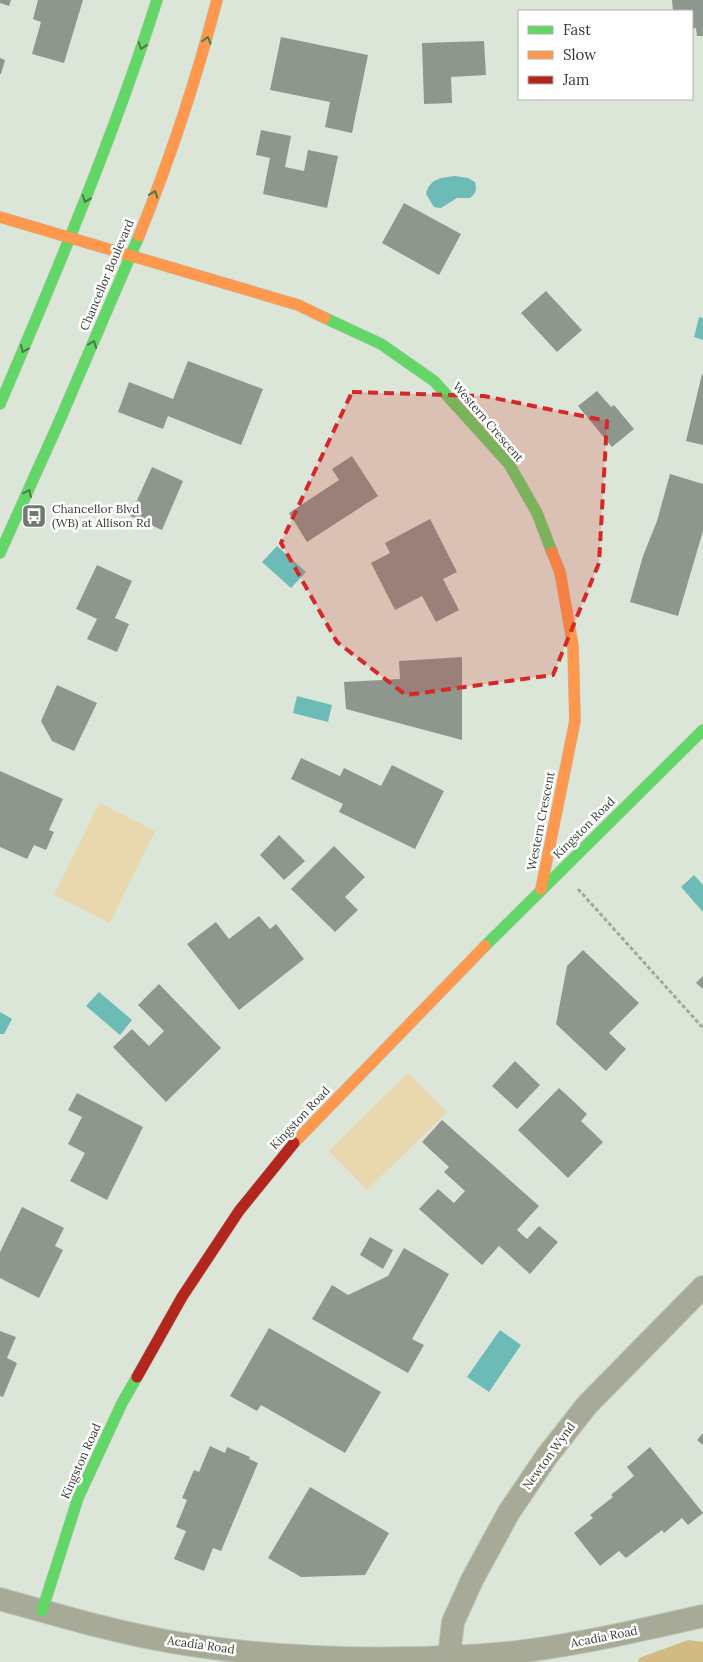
<svg xmlns="http://www.w3.org/2000/svg" width="703" height="1662" viewBox="0 0 703 1662" font-family="Lora,serif">
<style>
.green{fill:#e9d8ad}
.forest{fill:#d0bb83}
.water{fill:#6dbbb7}
.building{fill:#8d978e}
.lines{fill:none;stroke-linecap:round;stroke-linejoin:round}
.street-casing{stroke:#bcc4b8;stroke-width:24}
.fast-casing{stroke:#bcc4b8;stroke-width:12}
.slow-casing{stroke:#bcc4b8;stroke-width:12}
.jam-casing{stroke:#bcc4b8;stroke-width:12}
.path{stroke:#a3a898;stroke-width:3;stroke-dasharray:4 2.5;stroke-linecap:butt}
.street{stroke:#a6aa97;stroke-width:22}
.fast{stroke:#63d668;stroke-width:11}
.slow{stroke:#ff974d;stroke-width:11}
.jam{stroke:#b3261e;stroke-width:11}
.oneway{stroke:#487b48}
.marked{fill:#d62828;fill-opacity:0.2;stroke:#d62828;stroke-width:4;stroke-dasharray:10 6;stroke-linejoin:round}
.labels{text-anchor:middle;stroke-width:5;stroke-linejoin:round;paint-order:stroke}
.street-label{font-size:12px;fill:#363e33;stroke:#fff}
.poi-label{font-size:12px;fill:#363e33;stroke:#fff;text-anchor:start}
</style>
<rect width="100%" height="100%" fill="#dce6d8"/>
<g class="green">
<path d="M99,803l56,28 -45,92 -56,-28z"/>
<path d="M408,1073l39,39 -80,78 -38,-39z"/>
</g>
<path class="forest" d="M688,1640l15,2v20h-65l1,-4z"/>
<g class="water">
<path d="M455,176l13,2 7,4c2,8 1,11 -5,16h-13l-16,10 -7,-1 -8,-13c4,-16 15,-16 29,-18z"/>
<path d="M699,317l4,1v22l-9,-3z"/>
<path d="M277,546l29,26 -15,16 -29,-26z"/>
<path d="M297,696l35,9 -4,17 -35,-9z"/>
<path d="M694,875l9,10v27l-22,-25z"/>
<path d="M99,992l33,28 -12,15 -34,-29z"/>
<path d="M0,1012l12,7 -8,15h-4z"/>
<path d="M500,1330l21,15 -32,47 -22,-15z"/>
</g>
<g class="building">
<path d="M0,0h11l-2,6 -9,-3z"/>
<path d="M38,0h45l-19,63 -32,-9 9,-32 -8,-3z"/>
<path d="M672,0h31v36h-6l-1,-8 -4,1v-18h-19z"/>
<path d="M281,37l87,18 -16,78 -27,-6 5,-25 -60,-12z"/>
<path d="M484,41l2,34 -35,2 1,26 -28,1 -2,-61z"/>
<path d="M0,58l5,2 -4,14h-1z"/>
<path d="M261,130l30,6 -6,31 19,4 4,-21 30,6 -11,52 -64,-14 7,-36 -14,-3z"/>
<path d="M404,203l57,31 -22,41 -57,-32z"/>
<path d="M546,291l36,39 -25,22 -36,-39z"/>
<path d="M188,361l75,28 -22,56 -73,-29 -5,13 -45,-17 11,-30 44,17z"/>
<path d="M702,374h1v71l-17,-4z"/>
<path d="M597,391l14,16 3,-2 20,24 -22,18 -34,-41z"/>
<path d="M352,456l26,40 -71,46 -18,-29 50,-33 -7,-11z"/>
<path d="M152,467l31,14 -21,49 -32,-14z"/>
<path d="M670,474l33,10v47l-25,85 -48,-14 13,-46 14,-35z"/>
<path d="M430,519l27,53 -14,7 16,31 -23,12 -14,-26 -27,14 -24,-47 19,-10 -5,-10z"/>
<path d="M97,565l35,16 -17,37 14,6 -12,28 -30,-13 10,-20 -21,-10z"/>
<path d="M462,657v83l-116,-31 -2,-27 56,-3 -1,-18z"/>
<path d="M57,685l40,18 -23,48 -22,-10 -11,-20z"/>
<path d="M301,758l39,18 4,-8 37,18 11,-21 52,26 -29,58 -76,-37 4,-8 -52,-25z"/>
<path d="M0,771l63,28 -14,31 5,2 -8,18 -12,-5 -7,14 -27,-12z"/>
<path d="M279,835l26,26 -21,19 -24,-25z"/>
<path d="M334,846l31,31 -20,20 13,13 -23,22 -44,-43z"/>
<path d="M259,916l11,13 6,-5 28,35 -65,51 -52,-66 29,-22 13,17z"/>
<path d="M583,950l56,53 -30,30 17,16 -20,22 -50,-47 11,-58z"/>
<path d="M703,976v13l-7,-6z"/>
<path d="M159,984l62,64 -55,54 -53,-55 19,-18 17,17 15,-15 -26,-26z"/>
<path d="M515,1061l25,24 -23,24 -25,-23z"/>
<path d="M559,1088l28,26 -6,7 22,21 -35,36 -50,-48z"/>
<path d="M77,1093l66,34 -36,73 -37,-19 15,-28 -17,-9 14,-27 -14,-7z"/>
<path d="M442,1120l97,86 -22,24 10,9 12,-13 19,16 -28,32 -31,-28 -17,19 -63,-56 19,-20 16,14 11,-12 -21,-19 5,-5 -27,-25z"/>
<path d="M22,1207l42,21 -9,18 8,4 -24,48 -39,-20v-26z"/>
<path d="M370,1237l23,13 -10,19 -23,-14z"/>
<path d="M404,1248l45,26 -37,65 12,6 -16,28 -96,-54 20,-34 16,10 40,-19z"/>
<path d="M269,1328l112,64 -36,61 -84,-48 -4,6 -27,-15z"/>
<path d="M0,1331l16,6 -9,21 10,5 -14,34 -3,-1z"/>
<path d="M703,1433v12l-6,-5z"/>
<path d="M210,1446l15,7 2,-6 23,10 -1,2 9,4 -37,88 -8,-3 -9,23 -30,-12 12,-28 -10,-4 11,-27 -5,-2 12,-28 5,2z"/>
<path d="M650,1447l53,66 -15,12 -6,-7 -18,15 -2,-3 -36,28 -7,-7 -19,15 -26,-33 19,-15 -3,-3 23,-18 -2,-2 23,-19 -7,-9z"/>
<path d="M310,1487l79,46 -24,42 -64,2 -33,-19z"/>
</g>
<g class="lines">
<defs>
<g id="street">
<path d="M0,1599c57,16 114,33 172,43 82,14 165,18 248,16 32,-1 66,-2 98,-6 62,-8 124,-22 185,-36"/>
<path d="M449,1657l4,-35 19,-42 37,-68 38,-56 40,-51 116,-118"/>
</g>
<g id="fast">
<path d="M325,318l56,26 53,37 75,83 28,49 15,39"/>
<path d="M0,404c57,-133 113,-266 157,-404"/>
<path d="M0,553l59,-131 80,-186"/>
<path d="M485,946l218,-216"/>
<path d="M42,1611l36,-113 44,-95 15,-26"/>
</g>
<g id="slow">
<path d="M0,217l298,88 27,13"/>
<path d="M139,236c31,-77 57,-155 78,-236"/>
<path d="M541,889l34,-168 -2,-75 -13,-74 -8,-20"/>
<path d="M294,1143l191,-197"/>
</g>
<path id="jam" d="M137,1377l45,-80 57,-86 55,-68"/>
</defs>
<use href="#street" class="street-casing"/>
<use href="#fast" class="fast-casing"/>
<use href="#slow" class="slow-casing"/>
<use href="#jam" class="jam-casing"/>
<path class="path" d="M578,889l125,139"/>
<use href="#street" class="street"/>
<use href="#fast" class="fast"/>
<use href="#slow" class="slow"/>
<use href="#jam" class="jam"/>
</g>
<defs><path id="oneway-chevron" d="M-2-3.5L2.5 0L-2 3.5" fill="none" stroke-width="1.6" stroke-linecap="round" stroke-linejoin="round" transform="scale(1.25)"/></defs>
<g class="oneway">
<use href="#oneway-chevron" transform="translate(207 40) rotate(-75)"/>
<use href="#oneway-chevron" transform="translate(142 46) rotate(109)"/>
<use href="#oneway-chevron" transform="translate(154 194) rotate(-70)"/>
<use href="#oneway-chevron" transform="translate(86 199) rotate(112)"/>
<use href="#oneway-chevron" transform="translate(93 344) rotate(-67)"/>
<use href="#oneway-chevron" transform="translate(24 349) rotate(113)"/>
<use href="#oneway-chevron" transform="translate(28 493) rotate(-65)"/>
</g>
<path class="marked" d="M352,392l132,4 123,25 -8,142 -46,112 -147,20 -69,-53 -56,-99z"/>
<defs>
<symbol id="bus-square" viewBox="-11 -11 22 22"><rect x="-9" y="-9" width="18" height="18" rx="4" fill="#70796d" stroke="#fff"/><path d="M-5-6H5V4H4V6H2V4H-2V6H-4V4H-5ZM-3.5-4V0h7V-4ZM-3.5 1.2v1.5H-2V1.2ZM2 1.2v1.5H3.5V1.2Z" fill="#fff"/></symbol>
</defs>
<g fill-rule="evenodd">
<use href="#bus-square" x="20" y="502" width="28" height="28"/>
</g>
<g class="labels">
<g class="street-label">
<text transform="translate(107 275) rotate(-67)" y="4">Chancellor Boulevard</text>
<text transform="translate(488 422) rotate(49)" y="4">Western Crescent</text>
<text transform="translate(541 821) rotate(-79)" y="4">Western Crescent</text>
<text transform="translate(584 828) rotate(-45)" y="4">Kingston Road</text>
<text transform="translate(300 1118) rotate(-47)" y="4">Kingston Road</text>
<text transform="translate(549 1456) rotate(-54)" y="4">Newton Wynd</text>
<text transform="translate(81 1461) rotate(-66)" y="4">Kingston Road</text>
<text transform="translate(604 1637) rotate(-11)" y="4">Acadia Road</text>
<text transform="translate(201 1645) rotate(8)" y="4">Acadia Road</text>
</g>
<g class="poi-label">
<text x="52" y="513">Chancellor Blvd<tspan x="52" dy="14">(WB) at Allison Rd</tspan></text>
</g>
</g>
<rect x="518" y="10" width="175" height="90" fill="#ffffff" stroke="#afb2ad"/>
<rect x="528" y="26" width="25" height="8" fill="#63d668" stroke="#afb2ad"/>
<text x="563" y="35" font-size="15" fill="#363e33">Fast</text>
<rect x="528" y="51" width="25" height="8" fill="#ff974d" stroke="#afb2ad"/>
<text x="563" y="60" font-size="15" fill="#363e33">Slow</text>
<rect x="528" y="76" width="25" height="8" fill="#b3261e" stroke="#afb2ad"/>
<text x="563" y="85" font-size="15" fill="#363e33">Jam</text>
</svg>
